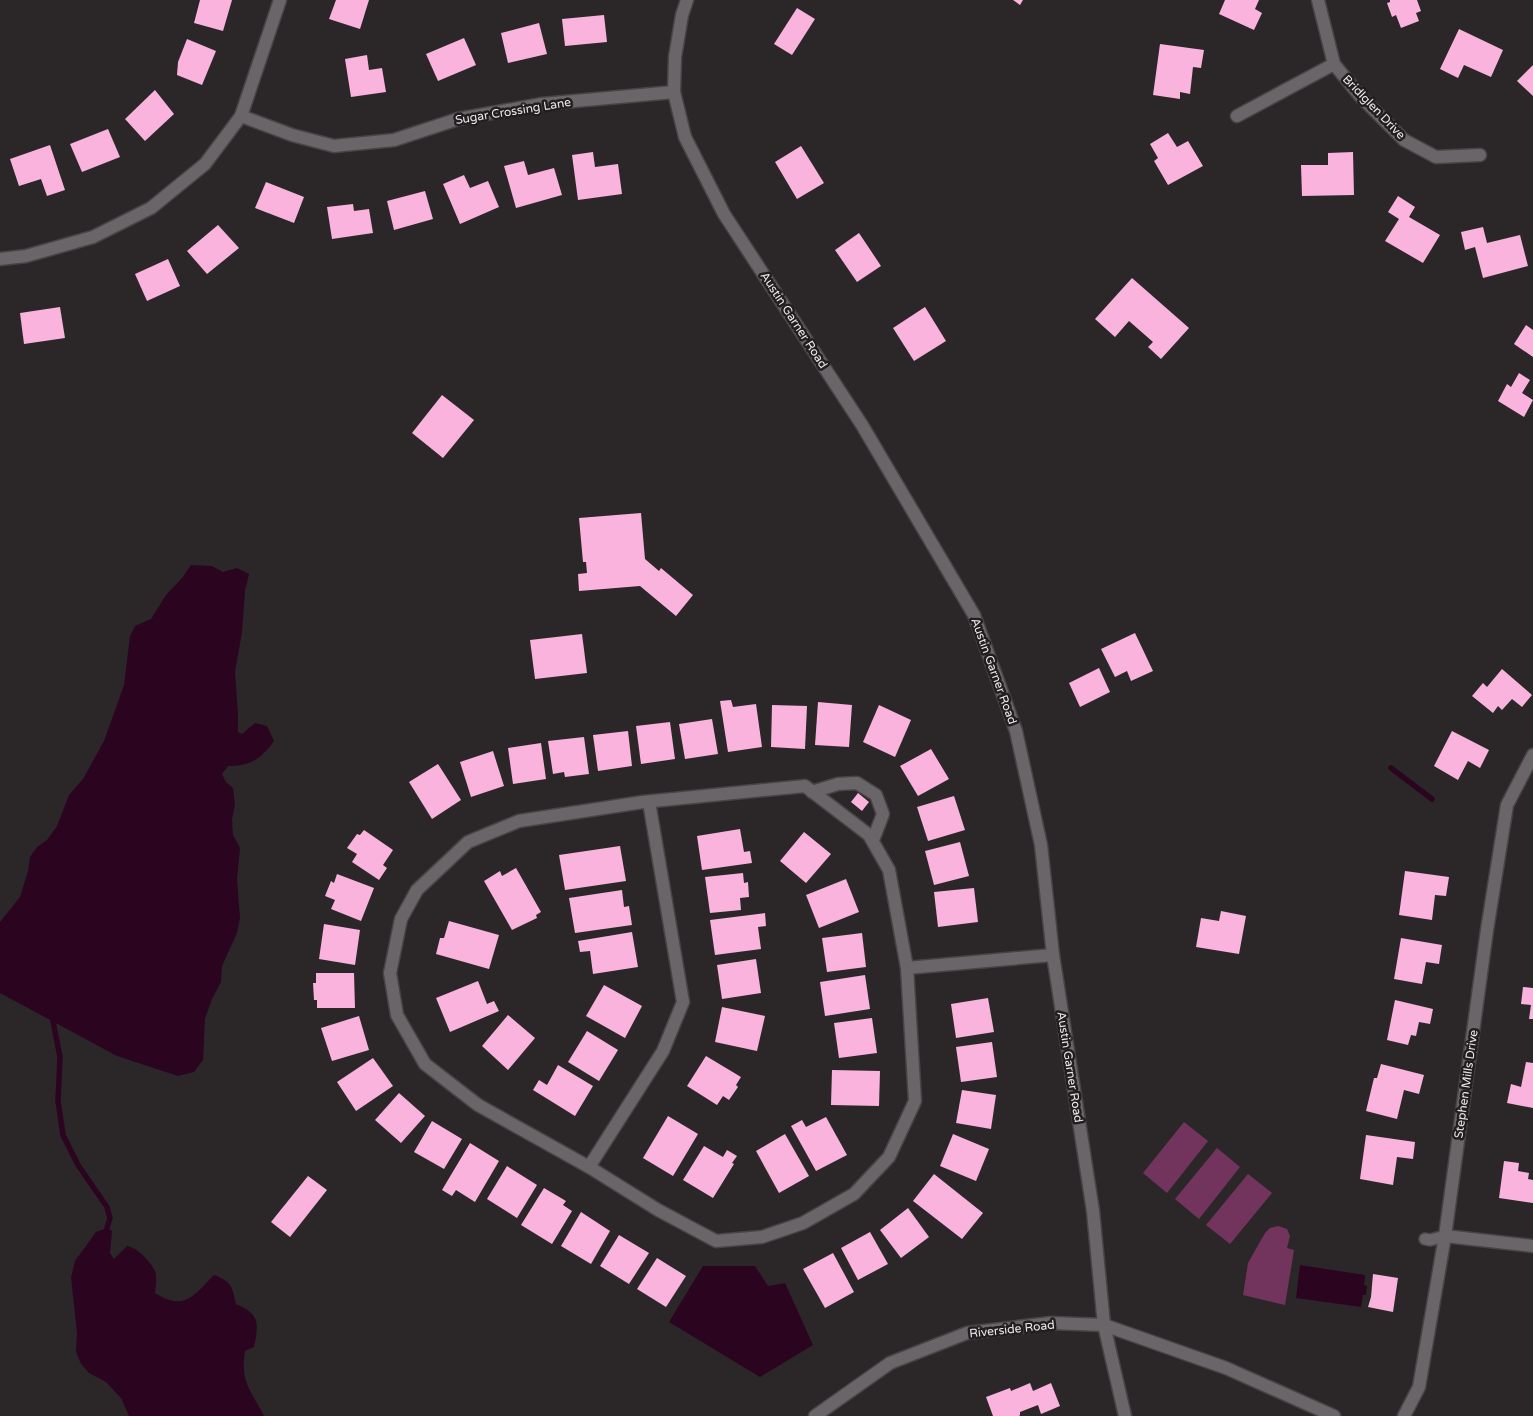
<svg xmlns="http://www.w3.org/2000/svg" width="1533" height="1416" viewBox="0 0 1533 1416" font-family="'Varela Round',sans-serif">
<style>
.green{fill:#72345c}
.water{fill:#2b051f}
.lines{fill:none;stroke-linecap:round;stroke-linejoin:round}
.stream{stroke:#2b051f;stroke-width:5.5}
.building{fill:#fab3dd}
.lane-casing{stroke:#474446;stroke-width:14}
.street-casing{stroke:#474446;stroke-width:15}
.secondary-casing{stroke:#474446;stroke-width:15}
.lane{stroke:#6a6568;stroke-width:11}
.street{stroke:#6a6568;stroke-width:12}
.secondary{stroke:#6a6568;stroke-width:12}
.labels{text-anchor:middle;stroke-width:5;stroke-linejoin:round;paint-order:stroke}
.street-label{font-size:12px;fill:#ebe8ea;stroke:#211e20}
</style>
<rect width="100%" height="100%" fill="#2b2729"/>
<g class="green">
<path d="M1184,1122l24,19 -41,52 -24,-20z"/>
<path d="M1217,1148l23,19 -41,52 -24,-20z"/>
<path d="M1248,1174l24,19 -42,51 -24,-19z"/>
<path d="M1278,1226l9,3 3,7 -3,12 7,2 -9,55 -42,-10 5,-32 17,-30 5,-5z"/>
</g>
<g class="water">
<path d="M191,565l21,1 11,6 14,-4 12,6 -4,17 -3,41 -7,40 3,43v17l4,2 13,-11 12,3 7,15c-13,18 -23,25 -46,25l-6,8 4,8 7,6 2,17 -3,14 1,16 7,13 -3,31 3,39 -3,15 -15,33 -1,16 -9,17 -7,20 -2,41 -9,12 -16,4 -61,-20 -117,-63v-71l20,-25 8,-26 2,-14 7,-10 10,-7 10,-14 12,-31 14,-16 21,-38 20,-56 6,-49 5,-10 16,-7 15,-24 16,-17z"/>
<path d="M107,1228l5,3 -2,22 4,6 13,-13c11,2 23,15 28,25 2,6 1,15 0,22 30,19 39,2 59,-18 18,7 18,11 22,29 24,10 23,19 18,43l-9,4c-5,32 6,39 19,65h-135l-8,-18 -15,-16 -17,-9 -8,-9 -5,-12 1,-19 -6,-56 4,-16 21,-29z"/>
<path d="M1300,1265l65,10 -1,10 3,1 -1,9h-3l-2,12 -65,-9z"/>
<path d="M703,1266h52l13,20 17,-3 28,62 -53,32 -91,-55z"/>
</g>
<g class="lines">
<g class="stream">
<path d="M1391,768l41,31"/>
<path d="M53,1021l7,36 -2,44 5,34 15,30 29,42 3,11 -3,10"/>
</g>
</g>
<g class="building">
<path d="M200,0h32l-9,31 -29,-8z"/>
<path d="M336,0h33l-9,29 -31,-10z"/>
<path d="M1013,0h10l-3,5z"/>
<path d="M1225,0h34l-4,9 7,4 -8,17 -35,-16z"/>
<path d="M1390,0h27l4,11 -5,2 3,8 -18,7 -5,-13 -4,2 -5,-14 3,-1z"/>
<path d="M797,8l18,11 -23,36 -18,-11z"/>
<path d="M604,15l3,27 -42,4 -3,-27z"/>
<path d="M539,23l8,31 -39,9 -7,-30z"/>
<path d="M1459,29l44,21 -12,27 -27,-12 -6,13 -18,-9z"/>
<path d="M464,38l12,27 -38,16 -12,-27z"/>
<path d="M187,39l29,12 -14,34 -25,-10 1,-13z"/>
<path d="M1160,44l44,6 -3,18 -8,-1 -3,27 -10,-2v7l-27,-4z"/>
<path d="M367,55l2,15 13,-2 4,24 -35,5 -6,-38z"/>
<path d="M1533,65v31l-16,-15z"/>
<path d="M155,90l19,24 -29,27 -20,-22z"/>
<path d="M108,129l12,28 -38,15 -12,-28z"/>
<path d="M1168,133l9,14 11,-6 15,25 -35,19 -14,-24 4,-3 -8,-14z"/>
<path d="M50,145l15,45 -18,6 -6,-17 -22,7 -9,-27z"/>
<path d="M801,146l23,37 -27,16 -22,-37z"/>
<path d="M593,152l2,15 23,-3 4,30 -44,6 -6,-45z"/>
<path d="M1353,152l1,43 -52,1 -1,-31h27v-12z"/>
<path d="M524,161l4,14 26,-7 8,27 -46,13 -12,-42z"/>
<path d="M464,175l6,13 18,-7 11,26 -39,17 -17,-40z"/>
<path d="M266,182l38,15 -10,26 -39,-15z"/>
<path d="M425,191l8,28 -39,11 -7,-29z"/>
<path d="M1398,196l17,11 -6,10 31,18 -17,28 -38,-22 14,-22 -11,-7z"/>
<path d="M353,204l1,7 15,-2 4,24 -41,6 -5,-32z"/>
<path d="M218,225l21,23 -32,26 -20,-23z"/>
<path d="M1483,227l4,16 33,-8 8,31 -45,12 -8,-31 -10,3 -4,-18z"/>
<path d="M859,233l22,33 -24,16 -22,-32z"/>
<path d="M168,259l12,27 -33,15 -12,-27z"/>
<path d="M1132,278l57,50 -28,31 -13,-12 5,-5 -24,-21 -14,16 -20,-18z"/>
<path d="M60,307l5,31 -41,6 -4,-31z"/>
<path d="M925,307l21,34 -32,20 -21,-33z"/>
<path d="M1526,325l7,5v27l-19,-13z"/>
<path d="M1519,373l11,7 -8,13 11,7 -9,17 -26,-16 9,-17 4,3z"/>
<path d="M442,395l32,25 -31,38 -31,-25z"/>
<path d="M641,513l4,46 14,12 2,-3 32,27 -17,21 -36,-30 -61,5 -1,-17 9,-1 -1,-11h-3l-4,-44z"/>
<path d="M1135,633l18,38 -22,10 -4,-10 -12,6 -14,-28z"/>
<path d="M582,634l5,39 -52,6 -5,-39z"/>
<path d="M1099,668l11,24 -30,15 -11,-24z"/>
<path d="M1502,669l30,26 -10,12 -10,-8 -10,11 -4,-4 -5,7 -21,-17 11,-13 4,4z"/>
<path d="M731,700l2,7 23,-3 6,43 -34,5 -8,-51z"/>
<path d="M818,702l34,3 -3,42 -34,-2z"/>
<path d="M772,705l35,1 -2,43 -34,-2z"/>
<path d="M879,705l32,15 -16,37 -32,-15z"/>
<path d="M712,719l6,35 -33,5 -6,-35z"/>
<path d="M670,722l5,37 -34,5 -5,-38z"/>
<path d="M628,731l4,35 -34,5 -5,-36z"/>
<path d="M1452,731l37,19 -9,18 -12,-7 -10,19 -24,-14z"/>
<path d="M584,737l5,37 -24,3 -1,-5 -11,2 -5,-33z"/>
<path d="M541,743l5,36 -33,5 -5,-36z"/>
<path d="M931,749l18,30 -31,17 -18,-30z"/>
<path d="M493,751l11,35 -33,11 -11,-35z"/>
<path d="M438,764l23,36 -29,19 -23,-37z"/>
<path d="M858,793l11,9 -7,9 -11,-9z"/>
<path d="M954,796l11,34 -37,11 -11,-34z"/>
<path d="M740,829l4,23 6,-1 2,12 -50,7 -5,-34z"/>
<path d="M364,830l29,20 -10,15 4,3 -8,12 -27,-18 5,-8 -10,-6 10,-14 3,1z"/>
<path d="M804,832l27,22 -25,29 -26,-22z"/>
<path d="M960,842l9,34 -35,9 -9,-34z"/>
<path d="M620,846l6,35 -61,9 -6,-35z"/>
<path d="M516,868l25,44 -5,3 1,3 -25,12 -28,-49 16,-10 2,5z"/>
<path d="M1405,871l44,6 -3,19 -11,-1 -3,25 -33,-5z"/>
<path d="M743,873l1,10 4,-1 1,15 -9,1 1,12 -31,3 -5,-36z"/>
<path d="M337,874l37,14 -13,33 -30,-12 4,-9 -10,-4 6,-15 3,2z"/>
<path d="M846,879l13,33 -40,16 -13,-33z"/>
<path d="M974,888l4,34 -40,5 -4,-35z"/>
<path d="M622,890l2,17 5,-1 3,19 -57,8 -6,-35z"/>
<path d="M1221,911l25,5 -7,38 -43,-7 5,-29 18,3z"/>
<path d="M765,913l1,13 -8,1 3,22 -46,6 -5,-35z"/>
<path d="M449,921l50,14 -10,34 -53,-15 4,-16h4z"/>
<path d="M324,924l36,6 -5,35 -36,-6z"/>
<path d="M632,932l6,35 -45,7 -3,-23 -10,1 -2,-11z"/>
<path d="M862,933l4,34 -39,5 -5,-34z"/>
<path d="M1401,938l41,7 -3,19 -13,-2 -4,22 -28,-5z"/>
<path d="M756,959l5,34 -39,6 -5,-34z"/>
<path d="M316,973h38l1,35h-38v-8h-3l-1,-17h3z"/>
<path d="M865,975l5,34 -45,7 -5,-34z"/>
<path d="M478,981l9,23 7,-3 5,10 -49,21 -14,-34z"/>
<path d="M604,985l38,21 -17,32 -39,-22z"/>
<path d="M1523,987l10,1v31h-4l2,-14 -10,-1z"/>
<path d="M988,998l6,34 -38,6 -5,-34z"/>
<path d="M1395,1000l38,9 -3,15 -11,-2 -3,14 -5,-1 -3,10 -21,-5z"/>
<path d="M722,1007l43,9 -8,35 -42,-9z"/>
<path d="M508,1015l27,23 -27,32 -26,-24z"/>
<path d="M359,1016l10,34 -37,11 -11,-33z"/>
<path d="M872,1018l5,35 -38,5 -5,-35z"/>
<path d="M587,1031l31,19 -19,31 -31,-19z"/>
<path d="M992,1042l5,35 -36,5 -5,-35z"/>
<path d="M706,1056l35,21 -5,8 2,2 -9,13 -6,-4 -6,9 -30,-19z"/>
<path d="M373,1058l20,28 -37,25 -19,-29z"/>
<path d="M1526,1062l7,1v45l-26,-5 4,-19 10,3z"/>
<path d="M1381,1064l43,11 -5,19 -15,-4 -7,29 -31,-8 8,-33h3z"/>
<path d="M558,1065l35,21 -18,30 -42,-26 6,-10 8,5z"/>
<path d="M832,1070l48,1 -1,35 -48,-1z"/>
<path d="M962,1090l34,5 -5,34 -35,-6z"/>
<path d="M399,1093l26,23 -24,27 -26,-23z"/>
<path d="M668,1116l30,18 -25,42 -30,-18z"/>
<path d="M826,1117l21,38 -31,16 -25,-45 11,-6 4,7z"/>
<path d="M432,1121l30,18 -18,30 -30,-17z"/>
<path d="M785,1134l24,42 -30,17 -23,-42z"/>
<path d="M953,1134l36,15 -13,32 -36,-15z"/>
<path d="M1366,1135l49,7 -2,17 -16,-2 -4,28 -33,-6z"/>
<path d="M470,1143l29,18 -24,41 -19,-12 -4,6 -10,-6z"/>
<path d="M704,1146l19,11 4,-7 10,6 -5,7 2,1 -21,34 -30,-18z"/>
<path d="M1504,1161l15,2 -1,8 11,2 -1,6 5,1v23l-34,-5z"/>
<path d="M507,1166l30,19 -20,33 -30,-19z"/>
<path d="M934,1174l49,39 -21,26 -49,-38z"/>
<path d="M308,1176l19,14 -37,47 -19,-15z"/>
<path d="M544,1188l22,13 -3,4 9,6 -20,33 -31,-19z"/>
<path d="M908,1208l21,29 -28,21 -21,-28z"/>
<path d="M581,1212l29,19 -19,33 -30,-18z"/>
<path d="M870,1232l18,32 -30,16 -17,-32z"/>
<path d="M619,1235l30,18 -20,31 -29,-18z"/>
<path d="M833,1253l21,39 -29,16 -22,-39z"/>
<path d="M657,1258l29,18 -20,31 -29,-18z"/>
<path d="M1373,1274l25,4 -5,34 -25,-5 3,-10z"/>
<path d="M1030,1383l3,8 18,-8 9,23 -19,8 -3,-9 -18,7v3l-1,1h-26l-7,-19 24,-9 1,3z"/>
</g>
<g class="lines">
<defs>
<path id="lane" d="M1425,1239l5,1 15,-4"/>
<g id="street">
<path d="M1318,0l16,64 27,33 43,43 32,17 44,-2"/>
<path d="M241,116l51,19 42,11 60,-6 64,-21 84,-15 132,-12"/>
<path d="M1237,116l97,-52"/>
<path d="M0,259l26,-3 67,-19 58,-29 54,-44 36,-48 39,-116"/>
<path d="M812,792l26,-8 19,-1 19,12 7,19 -10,26"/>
<path d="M907,968l8,133 -26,56 -35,37 -51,29 -41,14 -46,4 -58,-31 -69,-43 -111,-62 -53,-41 -28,-49 -7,-42 11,-54 16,-29 51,-48 51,-21 124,-19 162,-16 64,49 20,35 18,98 146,-13"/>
<path d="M589,1167l74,-116 20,-49 -34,-200"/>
<path d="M1445,1236l88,10"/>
<path d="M1404,1416l15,-29 26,-151 42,-306 20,-125 26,-50"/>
</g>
<g id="secondary">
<path d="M687,0l-5,15 -7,42 -1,35 11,45 39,77 138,211 112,190 42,116 25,114 12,110 40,256 11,114 21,91"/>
<path d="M815,1416l75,-53 77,-30 84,-10 53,2 122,43 108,48"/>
</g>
</defs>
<use href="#lane" class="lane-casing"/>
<use href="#street" class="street-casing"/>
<use href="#secondary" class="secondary-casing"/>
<use href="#lane" class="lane"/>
<use href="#street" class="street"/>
<use href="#secondary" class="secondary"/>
</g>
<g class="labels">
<g class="street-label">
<text transform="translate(1374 107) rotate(46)" y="4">Bridlglen Drive</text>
<text transform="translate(513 111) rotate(-9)" y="4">Sugar Crossing Lane</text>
<text transform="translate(794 320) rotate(57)" y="4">Austin Garner Road</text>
<text transform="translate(994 671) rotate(70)" y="4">Austin Garner Road</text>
<text transform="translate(1070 1067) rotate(81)" y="4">Austin Garner Road</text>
<text transform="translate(1466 1084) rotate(-82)" y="4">Stephen Mills Drive</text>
<text transform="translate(1012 1329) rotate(-6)" y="4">Riverside Road</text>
</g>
</g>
</svg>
